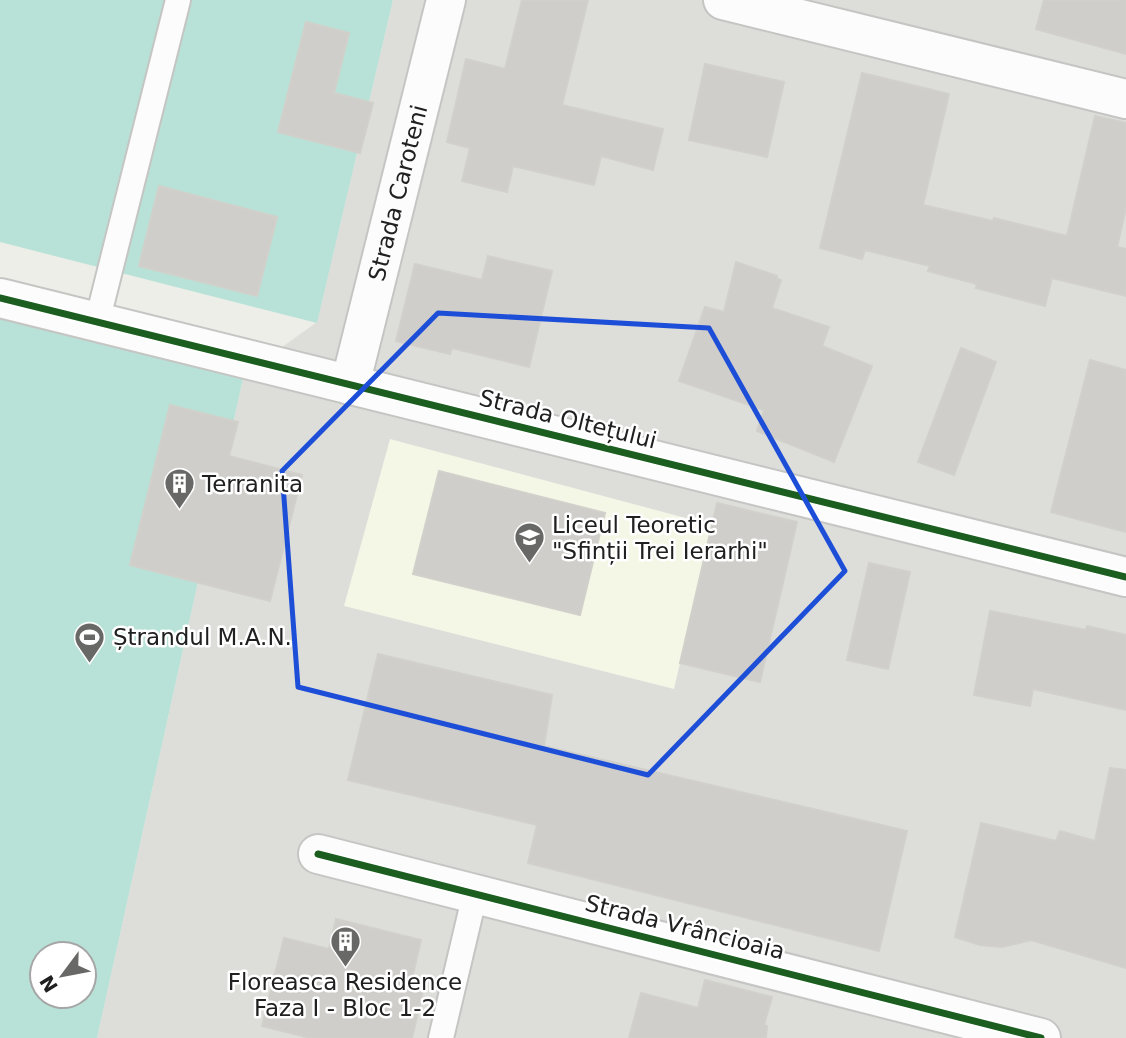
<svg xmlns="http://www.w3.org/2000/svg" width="1126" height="1038" viewBox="0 0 1126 1038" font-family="'DejaVu Sans',sans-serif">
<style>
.residential{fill:#ddddda}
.education{fill:#f4f6e6}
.pitch{fill:#b8e2d7;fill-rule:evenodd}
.building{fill:#cfceca;stroke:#d1d0cb;stroke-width:2}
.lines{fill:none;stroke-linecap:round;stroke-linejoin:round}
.service-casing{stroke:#c5c5c3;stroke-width:28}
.minor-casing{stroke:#c5c5c3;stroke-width:42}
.service{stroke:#fcfcfc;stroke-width:24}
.minor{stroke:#fcfcfc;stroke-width:38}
.cycleway-casing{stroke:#fff;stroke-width:11}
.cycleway{stroke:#1b5e20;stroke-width:7}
.marked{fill:none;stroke:#1d4ed8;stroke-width:5;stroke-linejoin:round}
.labels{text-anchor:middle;stroke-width:5;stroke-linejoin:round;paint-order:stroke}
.street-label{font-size:23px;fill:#202020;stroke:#fff}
.poi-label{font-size:23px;fill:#202020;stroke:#fff;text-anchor:start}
</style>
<rect width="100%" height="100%" fill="#eeeee9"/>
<path class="residential" d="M393,0h733v1038h-1029l147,-664 73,-52z"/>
<path class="education" d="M390,439l322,86 -38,164 -330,-83z"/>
<g class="pitch">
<path d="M0,0h393l-76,323 -317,-81z"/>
<path d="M0,312l244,62 -147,664h-97zM42,954h42v42h-42z"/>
</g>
<g class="building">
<path d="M522,0h66l-26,105 101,24 -10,41 -52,-14 -7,29 -81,-19 -6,26 -45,-11 8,-33 -23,-6 19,-83 39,10z"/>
<path d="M1044,0h82v54l-90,-25z"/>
<path d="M306,22l43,11 -15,60 39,10 -13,50 -82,-21z"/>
<path d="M705,64l79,18 -17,75 -78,-17z"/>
<path d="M862,73l87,21 -26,111 70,16 1,-3 73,18 28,-120 31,7v85l-9,39 9,2v47l-74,-18 -7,28 -69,-18 1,-4 -49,-13 2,-5 -65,-16 -3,9 -42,-11z"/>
<path d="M159,186l118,31 -20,79 -118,-30z"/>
<path d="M488,256l64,15 -23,96 -77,-19 -2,6 -54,-13 19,-77 67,16z"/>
<path d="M736,262l41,14v3l4,1 -9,28 57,19 -7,19 50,20 -38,96 -77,-31 7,-21 -85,-29 26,-74 19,5z"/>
<path d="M961,348l35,14 -42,113 -36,-13z"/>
<path d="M1090,360l36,10v162l-75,-20z"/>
<path d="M170,405l68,17 -9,34 73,19 -32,126 -140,-36z"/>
<path d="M439,471l166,42 -25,102 -167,-41z"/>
<path d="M717,503l80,19 -37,160 -80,-19z"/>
<path d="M869,563l41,9 -22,97 -41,-9z"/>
<path d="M990,611l96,19 1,-4 39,9v75l-93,-21 -3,17 -56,-11z"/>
<path d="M378,654l174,41 -8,51 363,85 -28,120 -351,-88 9,-38 -189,-45z"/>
<path d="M1110,768l16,2v198l-95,-28 -29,7 -22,-2 -25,-8 26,-114 75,18 4,-10 35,10z"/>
<path d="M336,919l85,21 -11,47 13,4 -11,47h-102l-48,-12 22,-88 45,11z"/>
<path d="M705,980l67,17 -8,28 3,1 -1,12h-137l12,-45 57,15z"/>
</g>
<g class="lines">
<defs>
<g id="service">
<path d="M97,322l81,-322"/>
<path d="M441,1038l34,-144"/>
</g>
<g id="minor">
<path d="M723,0l403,99"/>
<path d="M0,298l1126,279"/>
<path id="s1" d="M350,385l96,-385"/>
<path d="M318,854l723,184"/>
</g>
</defs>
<use href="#service" class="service-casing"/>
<use href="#minor" class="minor-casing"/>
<use href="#service" class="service"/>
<use href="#minor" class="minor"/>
<defs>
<g id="cycleway">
<path d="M0,298l1126,279"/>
<path d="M318,854l723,184"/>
</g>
</defs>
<use href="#cycleway" class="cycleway-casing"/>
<use href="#cycleway" class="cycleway"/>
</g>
<path class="marked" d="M438,313l271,15 136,243 -197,204 -350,-88 -16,-216z"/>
<defs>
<symbol id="building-pin" viewBox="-11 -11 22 30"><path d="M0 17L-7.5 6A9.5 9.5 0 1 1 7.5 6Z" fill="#686866" stroke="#fff"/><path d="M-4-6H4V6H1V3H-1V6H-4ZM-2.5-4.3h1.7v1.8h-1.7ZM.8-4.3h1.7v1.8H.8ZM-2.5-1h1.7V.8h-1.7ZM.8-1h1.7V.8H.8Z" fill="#fff"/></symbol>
<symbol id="school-pin" viewBox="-11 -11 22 30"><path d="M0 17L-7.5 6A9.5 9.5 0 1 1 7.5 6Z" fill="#686866" stroke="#fff"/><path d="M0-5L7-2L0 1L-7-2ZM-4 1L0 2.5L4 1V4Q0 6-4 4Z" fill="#fff"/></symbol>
<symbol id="stadium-pin" viewBox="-11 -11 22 30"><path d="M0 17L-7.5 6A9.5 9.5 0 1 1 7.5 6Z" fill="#686866" stroke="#fff"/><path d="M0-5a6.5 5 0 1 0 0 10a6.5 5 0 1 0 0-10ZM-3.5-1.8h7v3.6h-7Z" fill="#fff"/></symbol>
</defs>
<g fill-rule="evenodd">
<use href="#building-pin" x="162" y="466" width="35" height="47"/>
<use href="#school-pin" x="512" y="520" width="35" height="47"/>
<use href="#stadium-pin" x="72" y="620" width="35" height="47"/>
<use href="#building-pin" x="328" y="924" width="35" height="47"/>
</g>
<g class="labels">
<g class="street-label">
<text dy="8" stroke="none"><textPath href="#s1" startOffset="198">Strada Caroteni</textPath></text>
<text transform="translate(568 419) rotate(14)" y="8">Strada Oltețului</text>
<text transform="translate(685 927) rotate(14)" y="8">Strada Vrâncioaia</text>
</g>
<g class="poi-label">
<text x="202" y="492">Terranita</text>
<text x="552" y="533">Liceul Teoretic<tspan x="552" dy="26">"Sfinții Trei Ierarhi"</tspan></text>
<text x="113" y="645">Ștrandul M.A.N.</text>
<text x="345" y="990" text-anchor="middle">Floreasca Residence<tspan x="345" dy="26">Faza I - Bloc 1-2</tspan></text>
</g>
</g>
<g transform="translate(63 975) rotate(238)"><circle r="33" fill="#ffffff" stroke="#a6a6a6" stroke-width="2"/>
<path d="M0-5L12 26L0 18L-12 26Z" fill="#686866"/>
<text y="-10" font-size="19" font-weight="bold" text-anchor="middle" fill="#202020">N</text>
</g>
</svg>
